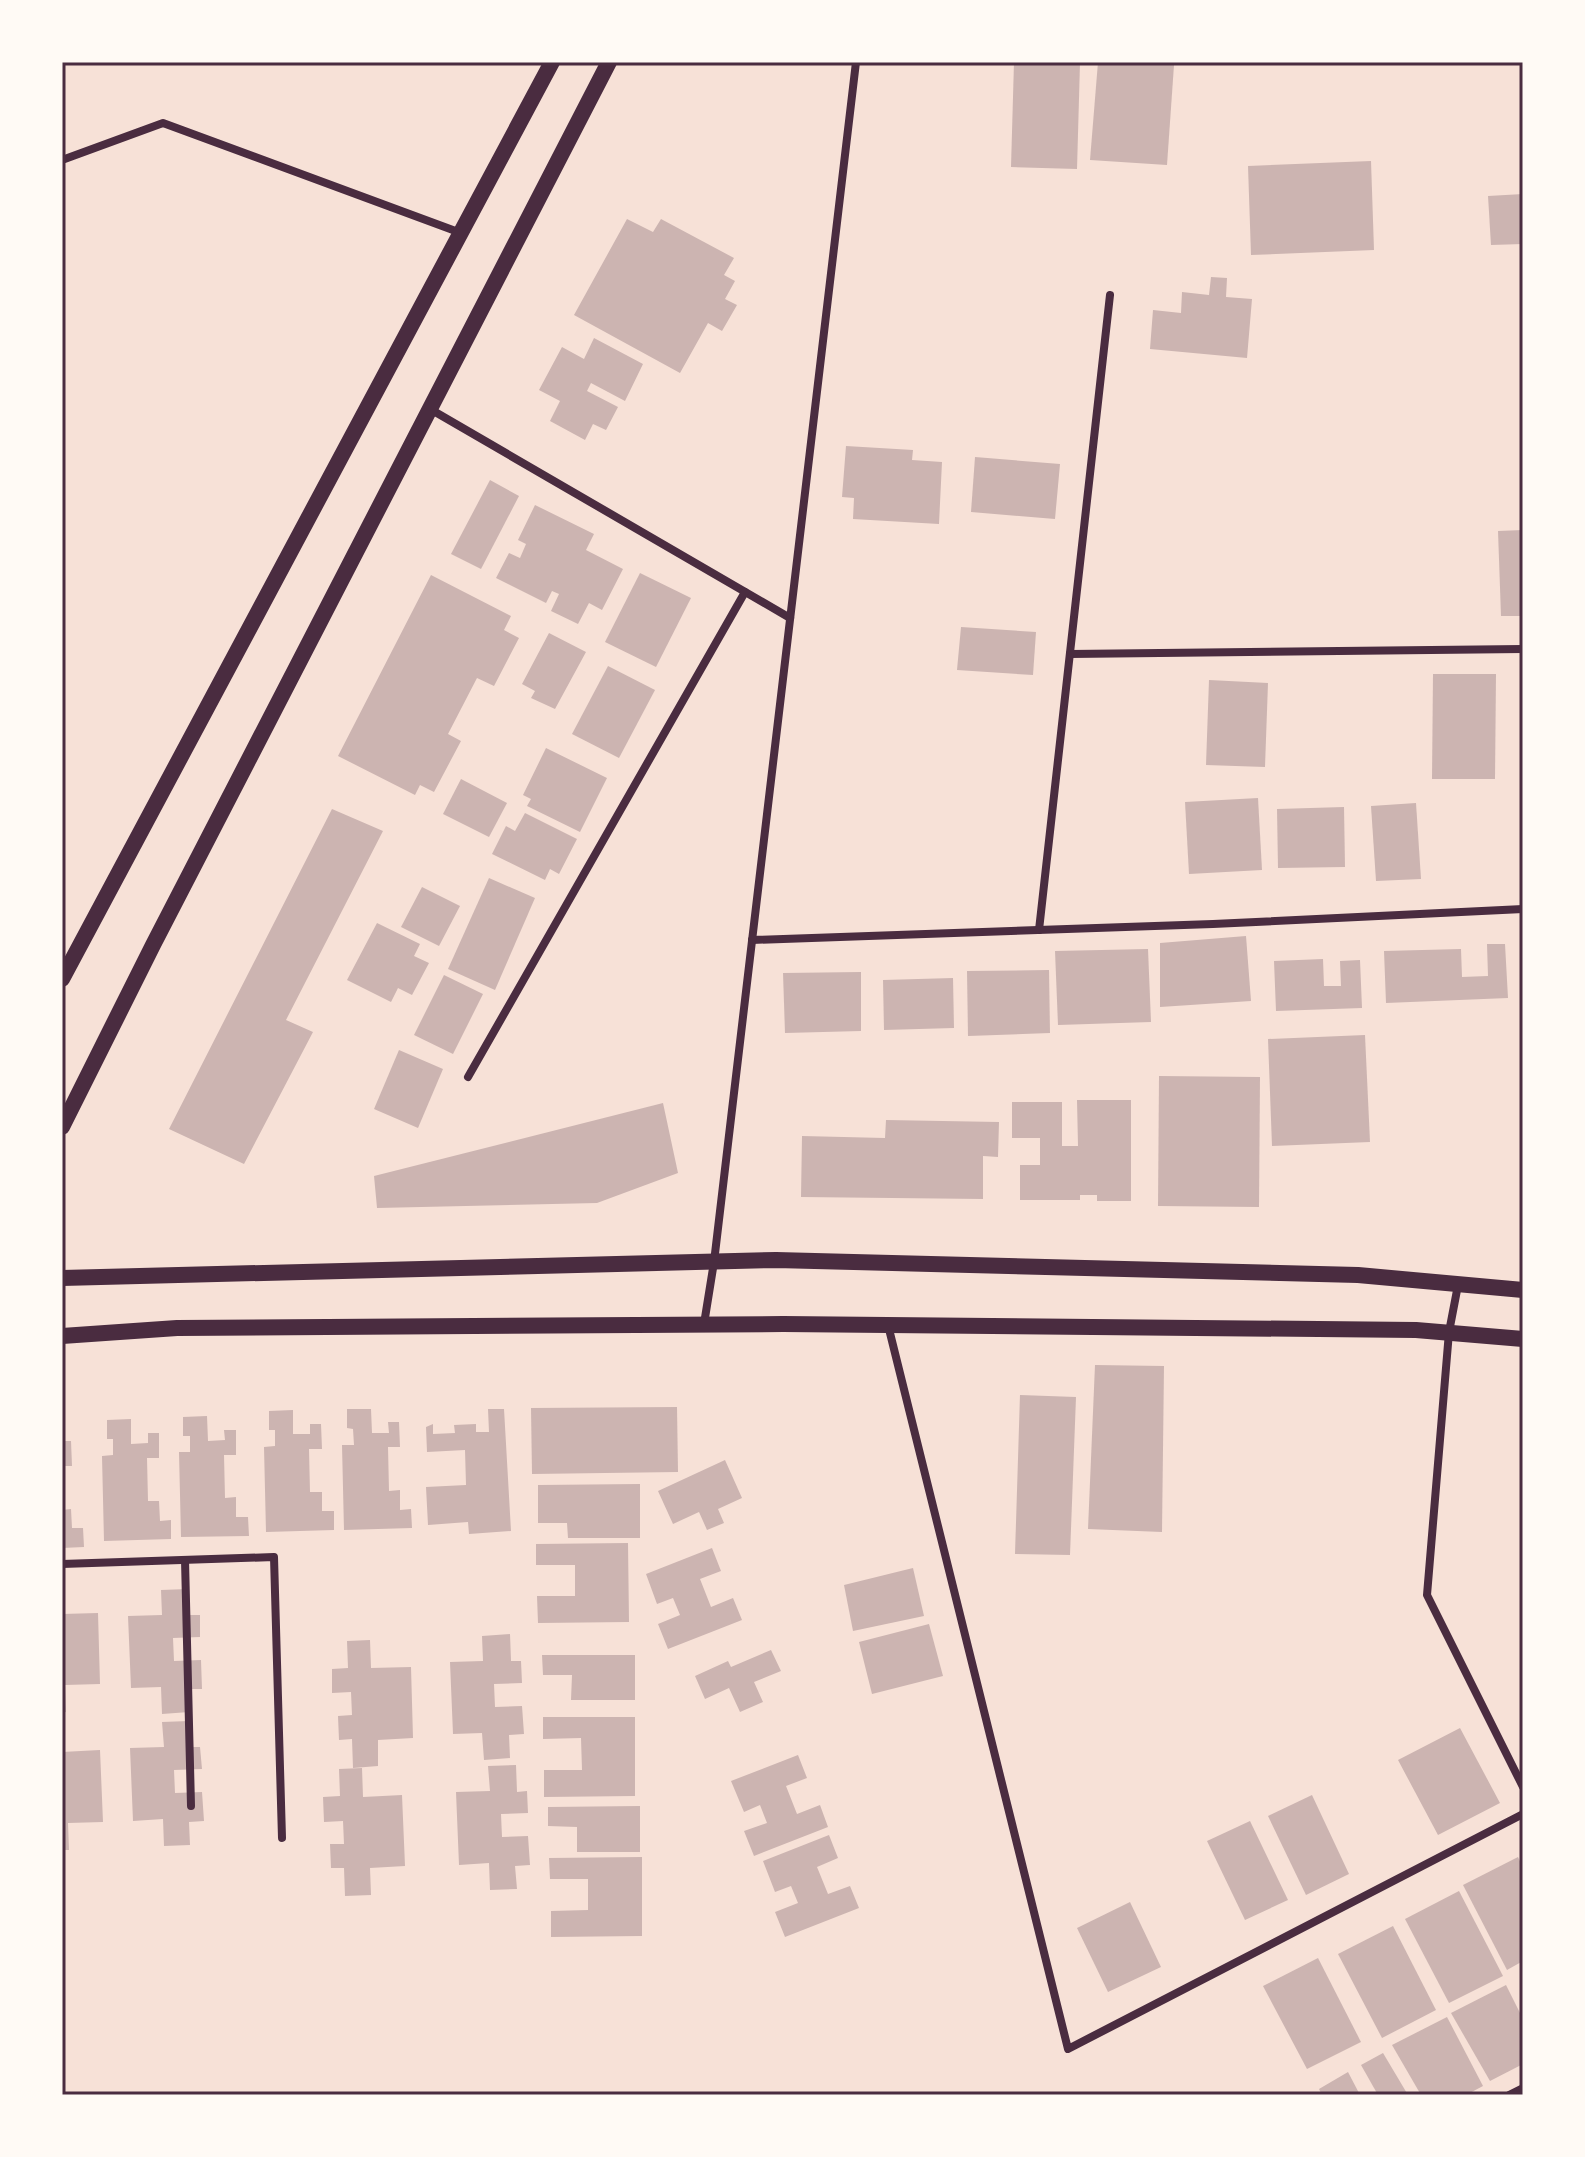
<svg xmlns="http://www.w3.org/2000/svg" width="1585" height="2157" viewBox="0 0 1585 2157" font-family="'Roboto Serif',serif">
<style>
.building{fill:#ccb4b1}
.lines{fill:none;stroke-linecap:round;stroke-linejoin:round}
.minor{stroke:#4a2c40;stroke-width:8}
.secondary{stroke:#4a2c40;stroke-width:16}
.neatline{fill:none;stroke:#4a2c40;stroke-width:3}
</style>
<rect width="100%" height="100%" fill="#f7e1d7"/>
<g class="building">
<path d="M1014,62l66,1 -3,106 -66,-2z"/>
<path d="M1098,62l76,3 -7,100 -77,-5z"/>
<path d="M1371,161l3,89 -123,5 -3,-89z"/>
<path d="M1523,194v50l-32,1 -3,-49z"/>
<path d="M627,219l26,13 8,-13 73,39 -10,17 11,6 -10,18 12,6 -15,26 -14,-8 -28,50 -106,-58z"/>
<path d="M1211,277l16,1 -1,19 26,2 -5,59 -97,-9 3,-39 28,3 1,-21 27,3z"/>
<path d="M594,338l49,26 -18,37 -34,-18 -4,8 31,16 -12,23 -13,-6 -8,16 -35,-19 10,-20 -21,-11 23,-43 22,12z"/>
<path d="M846,446l67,4 -1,10 30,2 -3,62 -86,-5 1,-21 -12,-1z"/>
<path d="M975,457l85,7 -5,55 -84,-7z"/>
<path d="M490,480l29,16 -38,73 -30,-15z"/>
<path d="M535,505l59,29 -8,16 37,19 -21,41 -13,-7 -11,21 -27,-13 8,-17 -7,-3 -6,12 -50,-25 13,-25 11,5 6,-14 -8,-4z"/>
<path d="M1523,530v86h-22l-3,-85z"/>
<path d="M640,573l51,25 -35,69 -51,-25z"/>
<path d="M431,575l80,41 -7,14 15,8 -25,48 -17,-8 -29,56 13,7 -27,51 -14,-7 -5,10 -77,-39z"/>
<path d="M961,627l75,5 -3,43 -76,-5z"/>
<path d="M549,633l37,19 -31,57 -24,-11 4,-7 -13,-7z"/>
<path d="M608,666l47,24 -36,68 -47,-24z"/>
<path d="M1433,674h63l-1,105h-63z"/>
<path d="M1209,680l59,3 -3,84 -59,-2z"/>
<path d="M546,748l61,30 -27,54 -53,-26 4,-7 -8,-4z"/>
<path d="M461,779l46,24 -18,34 -46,-23z"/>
<path d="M1258,798l4,72 -73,4 -4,-72z"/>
<path d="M1416,803l5,76 -45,2 -5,-75z"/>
<path d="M1344,807l1,60 -67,1 -1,-59z"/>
<path d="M332,809l51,22 -97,189 27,12 -69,132 -75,-35z"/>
<path d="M525,813l52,26 -18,35 -9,-5 -5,11 -53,-26 14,-28 9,5z"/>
<path d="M489,878l46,20 -40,92 -47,-21z"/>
<path d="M422,887l38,19 -21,40 -38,-19z"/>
<path d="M377,923l43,21 -6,12 15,7 -17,32 -14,-7 -7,14 -44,-22z"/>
<path d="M1246,936l5,65 -91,6v-64z"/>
<path d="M1487,944h18l3,54 -122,5 -2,-52 77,-2 1,28 26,-1z"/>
<path d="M1148,949l3,73 -93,3 -3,-74z"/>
<path d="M1323,959l1,27h17l-1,-25 20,-1 2,48 -86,3 -2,-50z"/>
<path d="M1049,970l1,63 -82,3 -1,-65z"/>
<path d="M861,972v59l-76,2 -2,-60z"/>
<path d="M444,975l39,19 -30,60 -39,-19z"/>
<path d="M953,978l1,50 -70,2 -1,-50z"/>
<path d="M1365,1035l5,107 -98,4 -4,-107z"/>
<path d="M399,1050l44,19 -25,59 -44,-19z"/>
<path d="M1159,1076l101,1 -1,130 -101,-1z"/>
<path d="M1077,1100h54v101h-34v-6h-17v5h-60v-35h20v-27h-28v-36h50v44h16z"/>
<path d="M663,1103l15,70 -81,30 -220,5 -3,-32z"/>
<path d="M886,1120l113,2 -1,35 -15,-1v43l-182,-2 1,-61 83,2z"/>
<path d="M1095,1365l69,1 -2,166 -74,-3z"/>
<path d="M1020,1395l56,2 -6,158 -55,-1z"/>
<path d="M677,1407l1,65 -146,2 -1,-66z"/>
<path d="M347,1409h24l1,24h17l-1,-11h11l1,25h-12l1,44 11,-1v20l11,-1 1,19 -68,2 -2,-85h12l-1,-16 -6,-1z"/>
<path d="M488,1409h16l7,122 -42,3 -1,-12 -40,3 -2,-38 40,-2 -1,-35 -38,2 -1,-25 7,-3v10l22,-1 -1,-8 22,-1v8h13z"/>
<path d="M293,1410v24h17v-10h11l1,25h-13l1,43h12v19h12v19l-68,2 -2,-85 11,-1v-16h-6v-19z"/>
<path d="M207,1416l1,25 17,-1 -1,-10h12v25h-12l1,43 11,-1v20h12l1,19 -68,1 -2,-85h11v-16h-7v-19z"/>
<path d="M131,1419v25l17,-1v-10h11v25h-12l1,43h11l1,20 11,-1v19l-67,2 -2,-85 11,-1v-16h-6v-19z"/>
<path d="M62,1441h9l1,25h-10z"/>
<path d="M725,1460l17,38 -24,11 6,14 -17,7 -8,-18 -26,12 -15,-33z"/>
<path d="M640,1484v54h-72l-1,-15h-29v-38z"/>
<path d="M71,1509l1,19h11l1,19 -22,1v-38z"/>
<path d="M628,1543l1,79 -91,1 -1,-27h38v-31h-39v-21z"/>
<path d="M712,1548l9,23 -21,8 11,28 22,-9 9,22 -74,29 -10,-25 22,-9 -7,-17 -16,6 -11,-30z"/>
<path d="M913,1568l11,48 -71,15 -9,-46z"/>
<path d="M188,1589l1,26h11v22l-27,1 1,23 27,-1 1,29h-14l1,23 -27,2 -1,-27 -30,1 -3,-72 34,-1 -1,-25z"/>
<path d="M98,1613l2,71 -35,1 1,27 -4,1v-99z"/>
<path d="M929,1624l14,52 -71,18 -13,-52z"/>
<path d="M510,1634l1,27h10l1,22 -28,1 1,23 27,-1 2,28 -15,1 1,23 -26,2 -2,-27 -29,1 -3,-72 33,-1 -1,-25z"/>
<path d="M370,1640l1,28 40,-1 2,71 -35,2v26l-25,2 -1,-29 -13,1 -1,-24 14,-1 -1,-23 -19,1v-24l16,-1 -1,-27z"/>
<path d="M771,1650l10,21 -27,11 9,20 -23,10 -11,-24 -24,11 -10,-23 33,-15 3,6z"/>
<path d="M542,1655h93v45h-64l1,-25h-29z"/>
<path d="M543,1717h92v79l-91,1v-27h38l-1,-32 -38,1z"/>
<path d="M189,1721l2,26h9l2,22 -28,1 1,23 27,-1 2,29 -15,1 1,23 -26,1 -1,-27 -30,2 -3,-73 34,-1 -2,-25z"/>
<path d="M1460,1728l40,75 -62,32 -40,-75z"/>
<path d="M100,1750l3,72 -35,1 1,27h-7v-98z"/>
<path d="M798,1755l9,23 -21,8 11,28 23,-9 8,22 -74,29 -10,-25 23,-8 -7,-18 -16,7 -13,-31z"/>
<path d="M516,1765l1,27 10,-1 1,22 -27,1 1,23 26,-1 2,29 -15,1 2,23 -27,1 -1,-27 -30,2 -3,-73 34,-1 -2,-25z"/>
<path d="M362,1768l1,29 39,-2 3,71 -35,2 1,27 -26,1 -1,-28h-13l-1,-24h14l-1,-23 -19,1 -1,-25 17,-1 -1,-27z"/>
<path d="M1312,1795l37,79 -43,21 -38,-79z"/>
<path d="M640,1806v46h-63v-25l-29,-1v-19z"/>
<path d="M1250,1821l38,79 -43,20 -38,-79z"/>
<path d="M829,1835l9,23 -21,9 11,27 22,-8 9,22 -74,29 -10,-25 23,-9 -7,-17 -16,6 -12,-31z"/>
<path d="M642,1857v79l-91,1v-26l37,-1v-31h-38l-1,-21z"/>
<path d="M1518,1857l5,11v93l-16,9 -44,-85z"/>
<path d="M1459,1891l44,85 -54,27 -44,-84z"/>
<path d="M1130,1902l31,65 -53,25 -31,-64z"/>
<path d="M1393,1926l43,84 -54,28 -44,-84z"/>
<path d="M1318,1958l43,84 -54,27 -44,-83z"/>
<path d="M1506,1985l17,34v45l-33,17 -39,-68z"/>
<path d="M1447,2017l36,69 -17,9h-45l-29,-50z"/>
<path d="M1383,2053l25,42h-30l-17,-30z"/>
<path d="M1348,2072l12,23h-38l-3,-6z"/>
</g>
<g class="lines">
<g class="minor">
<path d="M62,160l101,-37 298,110"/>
<path d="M430,409l360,209"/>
<path d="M1070,654l453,-5"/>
<path d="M1039,930l71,-635"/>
<path d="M752,940l461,-16 310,-15"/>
<path d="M468,1077l277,-485"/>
<path d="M1458,1285l-9,47 -22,263 96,192"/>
<path d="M704,1324l10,-62 142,-1200"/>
<path d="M888,1325l180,724 455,-235"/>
<path d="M185,1560l6,246"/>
<path d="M62,1564l212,-7 8,281"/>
<path d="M1509,2095l14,-7"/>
</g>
<g class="secondary">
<path d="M62,979l490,-917"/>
<path d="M62,1127l91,-182 456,-883"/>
<path d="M62,1278l714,-18 582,15 165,15"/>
<path d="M62,1336l115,-8 606,-4 633,6 107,9"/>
</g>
</g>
<rect width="1585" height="2157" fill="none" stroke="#fffaf5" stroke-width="128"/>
<rect x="64" y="64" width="1457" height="2029" class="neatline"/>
</svg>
